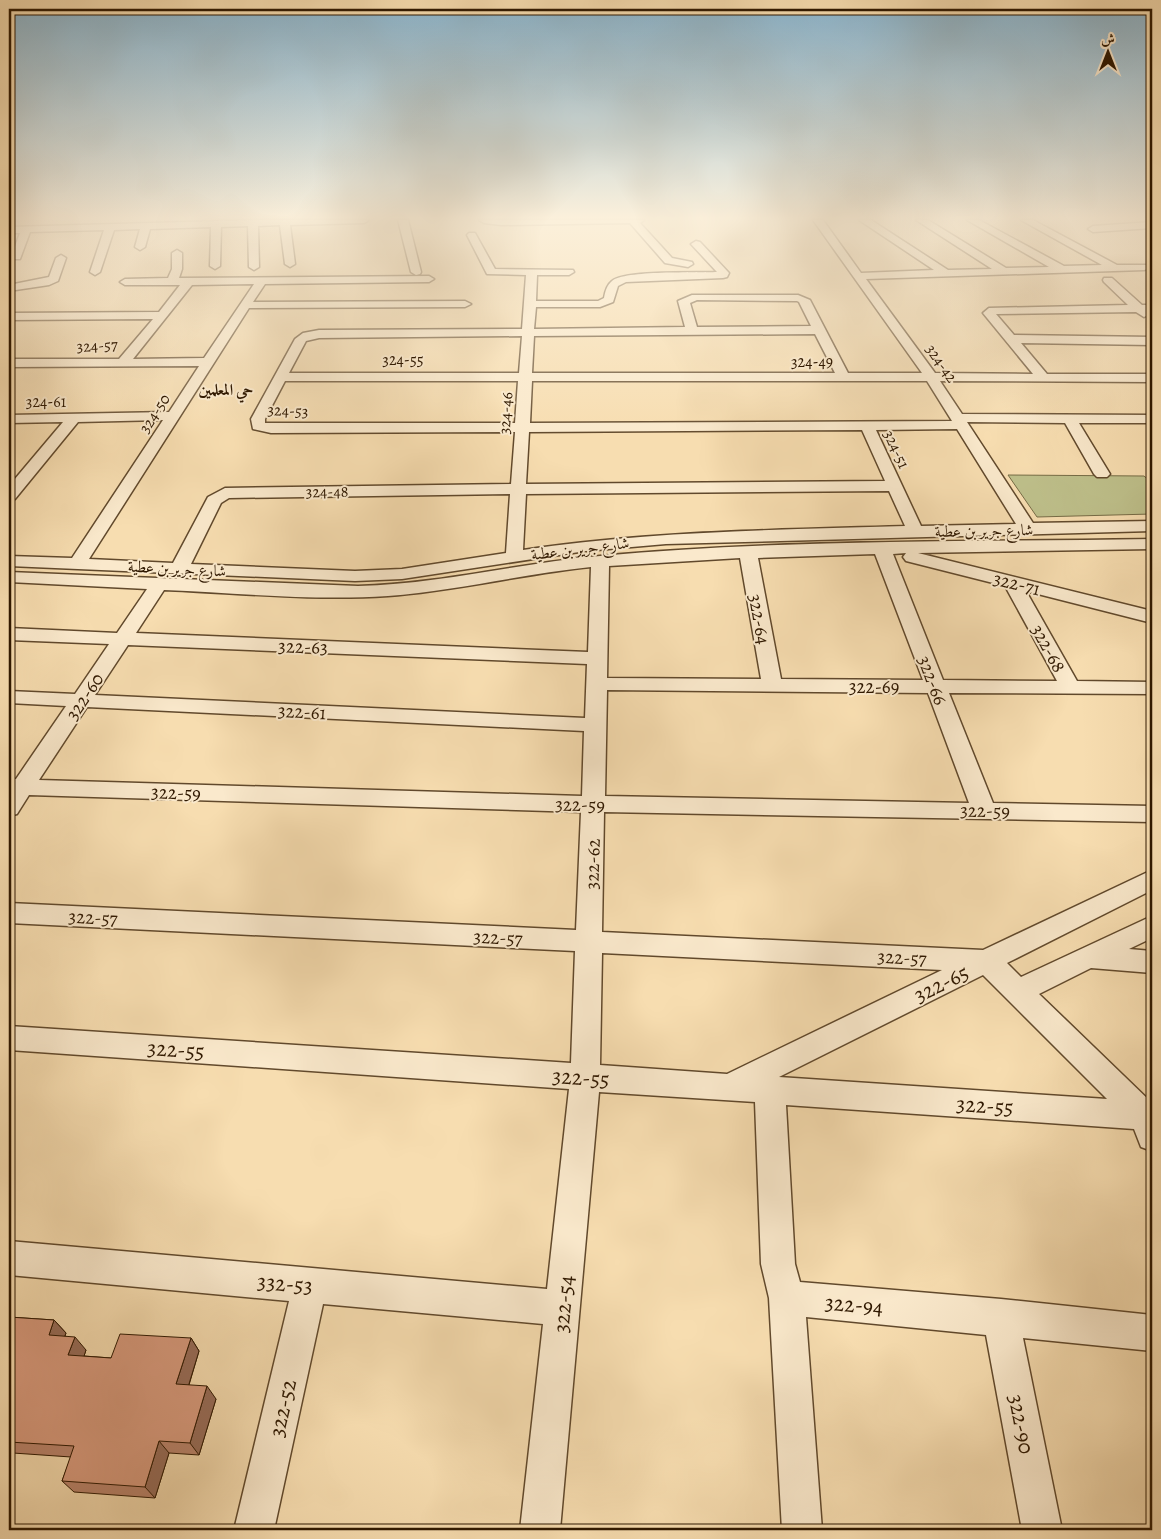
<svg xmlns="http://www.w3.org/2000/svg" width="1161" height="1539" viewBox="0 0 1161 1539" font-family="Alegreya,Amiri,serif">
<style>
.green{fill:#bec08b;stroke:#766c46}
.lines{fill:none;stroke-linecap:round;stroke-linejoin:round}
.minor-casing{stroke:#61492c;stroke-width:3}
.minor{fill:#fae9cc;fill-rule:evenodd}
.wall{fill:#ba846c;stroke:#2f1800}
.shaded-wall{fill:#976c58;stroke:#2f1800}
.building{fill:#d89a7d;stroke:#2f1800}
.labels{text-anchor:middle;stroke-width:4;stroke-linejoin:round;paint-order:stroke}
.far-street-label{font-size:16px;fill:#2f1800;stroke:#fae9cc}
.far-neighbourhood-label{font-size:16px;font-weight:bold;fill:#2f1800;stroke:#fae9cc}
.street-label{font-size:19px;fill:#2f1800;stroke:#fae9cc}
.near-street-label{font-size:22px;fill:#2f1800;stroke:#fae9cc}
</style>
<rect width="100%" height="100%" fill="#f7ddb0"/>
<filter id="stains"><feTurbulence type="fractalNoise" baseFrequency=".004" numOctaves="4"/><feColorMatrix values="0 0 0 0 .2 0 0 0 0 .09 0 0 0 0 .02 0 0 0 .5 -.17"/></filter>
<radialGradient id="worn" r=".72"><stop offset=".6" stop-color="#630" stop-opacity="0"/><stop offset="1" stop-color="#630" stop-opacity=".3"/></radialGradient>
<path class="green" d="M1008,475l136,1 8,7v31l-115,3z"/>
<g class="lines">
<defs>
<g id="minor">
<path d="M260,220h109l-5,3 -74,2 5,39 -5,3 -5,-3 -5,-39 -22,1 1,41 -5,3 -5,-3 -1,-41 -27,1 -1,39 -5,3 -5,-3 1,-39 -61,2 -5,18 -5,3 -5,-3 5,-18 -26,1 -14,42 -5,3 -5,-3 14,-42 -74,2 -10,27h-8l-1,-2 9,-24h-11v-6z"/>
<path d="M398,220h10l13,52 -1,2 -4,1 -5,-3z"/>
<path d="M479,220h165l-4,3 32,35 20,4 1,2 -5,3 -23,-4 -35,-40 -129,2 -17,-2z"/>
<path d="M813,220h10l38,53 73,-3 -75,-50h12l77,50 44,-1 -76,-49h12l78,48 43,-1 -82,-47h12l85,46 38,-1 -81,-45h12l84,45h31l1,2 -1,2 -4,1 -278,9 69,94 98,1 -50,-61 6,-5 139,-3 -24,-23 -1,-2 1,-2h8l30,27h10v6l-3,1 -1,3 -4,2 -8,-5 -140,2 18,21 138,2v8l-131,-2 26,31h105v8l-212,-1 22,33 190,1v8h-73l31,51 -3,3h-10l-3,-3 -29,-51 -98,-1 66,101 119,-2v10l-486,13 -80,7 -184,28 -47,2 -346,-15v-10l63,2 91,-138 -85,2 -63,77 -6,2v-15l54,-64 -54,1v-8l160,-3 30,-46 -190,1v-8h110l34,-40 -144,1v-7l150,-1 21,-27h-55l-5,-3 5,-3 43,-1 4,-9v-16l5,-3 5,3v16l-3,9 250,-2 5,3 -5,3 -164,2 -12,18 212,-1 6,3 -6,3 -216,1 -160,251 84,4 35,-66 17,-9 286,-4 4,-52 -244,1 -18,-4 -2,-10 44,-80 8,-6 16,-3 203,-1 4,-54 -39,-1 -20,-39 2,-2h6l20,36 78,1 1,2 -5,3h-32l-1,26h62l6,-3c1,-6 3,-13 8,-17 12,-11 86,-8 105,-9l-26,-28 5,-3 4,1 29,31 -2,4 -4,1 -97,4 -8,4 -5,16 -13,5h-64l-2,22 151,-2 -7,-26 14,-6h106l12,5 38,73h74zM254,284l-50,74 -71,1 59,-74zM697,300l100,1 2,1 12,24 -114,1 -7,-24zM815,334l20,39h-303l2,-37zM522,336l-3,37h-230l17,-32 13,-3zM285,381h233l-3,42h-250v-4zM532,381h395l25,40 -422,2zM957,429l59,95 -95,2 -45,-96zM862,430l23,51 -359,3 3,-52zM889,491l16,35c-128,4 -255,5 -382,24l3,-56zM510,494l-4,59 -104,16 -47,2 -164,-7 30,-61 8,-5z"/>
<path d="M1152,222v6l-59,4 -5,-3 5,-3z"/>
<path d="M61,255l5,3 -8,23 -9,4 -40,6v-6l40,-8 7,-19z"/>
<path d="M1152,539v10l-234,4 234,58v12l-126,-32 51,90 75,1v12l-203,-1 44,110 159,3v16l-548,-10 -2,120 381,18 169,-80v20l-145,73 14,14 131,-61v22l-23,11 23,2v22l-61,-5 -52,26 113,109v48l-11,-4 -7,-18 -348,-24 9,159 5,18 201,17 151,16v36l-129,-13 39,192h-40l-36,-195 -180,-18 16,213h-40l-13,-232 -8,-34 -6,-162 -156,-10 -39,438h-40l23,-206 -220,-20 -49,226h-40l55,-229 -280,-26v-34l538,48 22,-200 -560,-39v-24l562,37 4,-112 -566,-28v-20l567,27 5,-118 -552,-17 -12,19 -8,2v-37h7l50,-73 -57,-3v-12l66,3 34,-50 -100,-4v-12l108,5 30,-44 -138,-7v-10l349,14c82,-2 161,-23 242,-30 183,-17 368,-14 552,-17zM906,553l-3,4 3,4 99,25 52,95 -114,-1 -50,-126zM875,554l48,126 -142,-1 -23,-121zM740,558l21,121 -154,-1 2,-112zM591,567l-3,85 -452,-19 28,-43c74,3 150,11 224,6 68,-5 135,-22 203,-29zM128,645l459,19 -2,54 -490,-23zM607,690l321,3 41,110 -364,-7zM87,707l497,24 -2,65 -543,-16zM602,953l340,17 -215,104 -127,-9zM983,975l124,124 -328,-22z"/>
</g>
</defs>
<use href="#minor" class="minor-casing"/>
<use href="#minor" class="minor"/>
</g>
<path class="wall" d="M9,1317l45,3 12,13 -1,3 21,14 -2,6 27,2 80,-20 8,13 -10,34 27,14 -17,56 -30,-2 -14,45 -81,-6 -12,-11 9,-24 -58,-4 -4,9z"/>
<g class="shaded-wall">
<path d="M54,1320l12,13 -6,15 -11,-13z"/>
<path d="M75,1337l11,13 -6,18 -12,-13z"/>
<path d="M191,1338l8,13 -14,46 -9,-13z"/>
<path d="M207,1386l9,13 -17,56 -9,-12z"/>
<path d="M159,1441l10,12 -14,45 -10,-11z"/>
<path d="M9,1449l4,4 -4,9z"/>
</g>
<path class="building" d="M9,1317l45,3 -5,15 26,2 -7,18 43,3 9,-24 71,4 -15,46 31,2 -17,57 -31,-2 -14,46 -83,-6 12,-35 -65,-4z"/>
<linearGradient id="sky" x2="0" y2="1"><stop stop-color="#8ab7d2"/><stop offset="0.5" stop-color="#fbf0db"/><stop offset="1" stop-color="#fbf0db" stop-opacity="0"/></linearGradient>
<rect width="1161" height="436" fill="url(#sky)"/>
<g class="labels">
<g class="far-street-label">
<text transform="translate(97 345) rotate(-3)" y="6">324-57</text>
<text x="403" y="365">324-55</text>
<text x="812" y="367">324-49</text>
<text transform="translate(942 363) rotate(55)" y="6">324-42</text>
<text x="46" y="407">324-61</text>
<text transform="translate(288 410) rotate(3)" y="6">324-53</text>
<text transform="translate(154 413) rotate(-57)" y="6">324-50</text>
<text transform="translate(505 413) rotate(-86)" y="6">324-46</text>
<text transform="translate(897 449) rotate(65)" y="6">324-51</text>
<text transform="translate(327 491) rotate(-1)" y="6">324-48</text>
<text transform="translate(984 530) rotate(-1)" y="6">شارع جرير بن عطية</text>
<text transform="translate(580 548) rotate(-7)" y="6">شارع جرير بن عطية</text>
<text transform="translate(177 568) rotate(3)" y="6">شارع جرير بن عطية</text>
</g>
<g class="far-neighbourhood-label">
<text x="226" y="395">حي المعلمين</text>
</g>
<g class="street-label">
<text transform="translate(1017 583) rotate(14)" y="7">322-71</text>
<text transform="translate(760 619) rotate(80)" y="7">322-64</text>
<text transform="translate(303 646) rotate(2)" y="7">322-63</text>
<text transform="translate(1049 648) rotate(61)" y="7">322-68</text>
<text transform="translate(933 680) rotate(69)" y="7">322-66</text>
<text x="874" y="693">322-69</text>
<text transform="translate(84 696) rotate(-56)" y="7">322-60</text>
<text transform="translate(302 711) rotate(3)" y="7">322-61</text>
<text transform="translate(176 792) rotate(2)" y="7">322-59</text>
<text transform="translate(580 804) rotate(1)" y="7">322-59</text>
<text transform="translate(985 810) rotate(1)" y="7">322-59</text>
<text transform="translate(592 864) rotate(-88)" y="7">322-62</text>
<text transform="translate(93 917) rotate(3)" y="7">322-57</text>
<text transform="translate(498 937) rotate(3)" y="7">322-57</text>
<text transform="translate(902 957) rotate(3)" y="7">322-57</text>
</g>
<g class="near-street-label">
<text transform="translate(941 983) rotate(-26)" y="8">322-65</text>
<text transform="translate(176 1049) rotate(4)" y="8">322-55</text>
<text transform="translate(581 1077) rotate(4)" y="8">322-55</text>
<text transform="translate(985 1105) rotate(4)" y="8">322-55</text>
<text transform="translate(285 1283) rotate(5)" y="8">332-53</text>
<text transform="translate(563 1304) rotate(-84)" y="8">322-54</text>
<text transform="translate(854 1304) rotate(5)" y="8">322-94</text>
<text transform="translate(282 1408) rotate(-77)" y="8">322-52</text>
<text transform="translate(1022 1424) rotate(79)" y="8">322-90</text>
</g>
</g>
<rect width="1161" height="1539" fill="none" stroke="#f7ddb0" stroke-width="30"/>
<rect x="10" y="10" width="1141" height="1519" fill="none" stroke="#2f1800" stroke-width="2.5"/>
<rect x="15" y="15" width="1131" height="1509" fill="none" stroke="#2f1800"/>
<g transform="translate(1108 52)" stroke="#fae9cc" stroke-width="4" paint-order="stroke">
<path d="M0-4L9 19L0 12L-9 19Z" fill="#2f1800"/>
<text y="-8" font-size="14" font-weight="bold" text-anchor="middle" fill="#2f1800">ش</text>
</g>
<rect width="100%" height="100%" filter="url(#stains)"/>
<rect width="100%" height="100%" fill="url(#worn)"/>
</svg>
